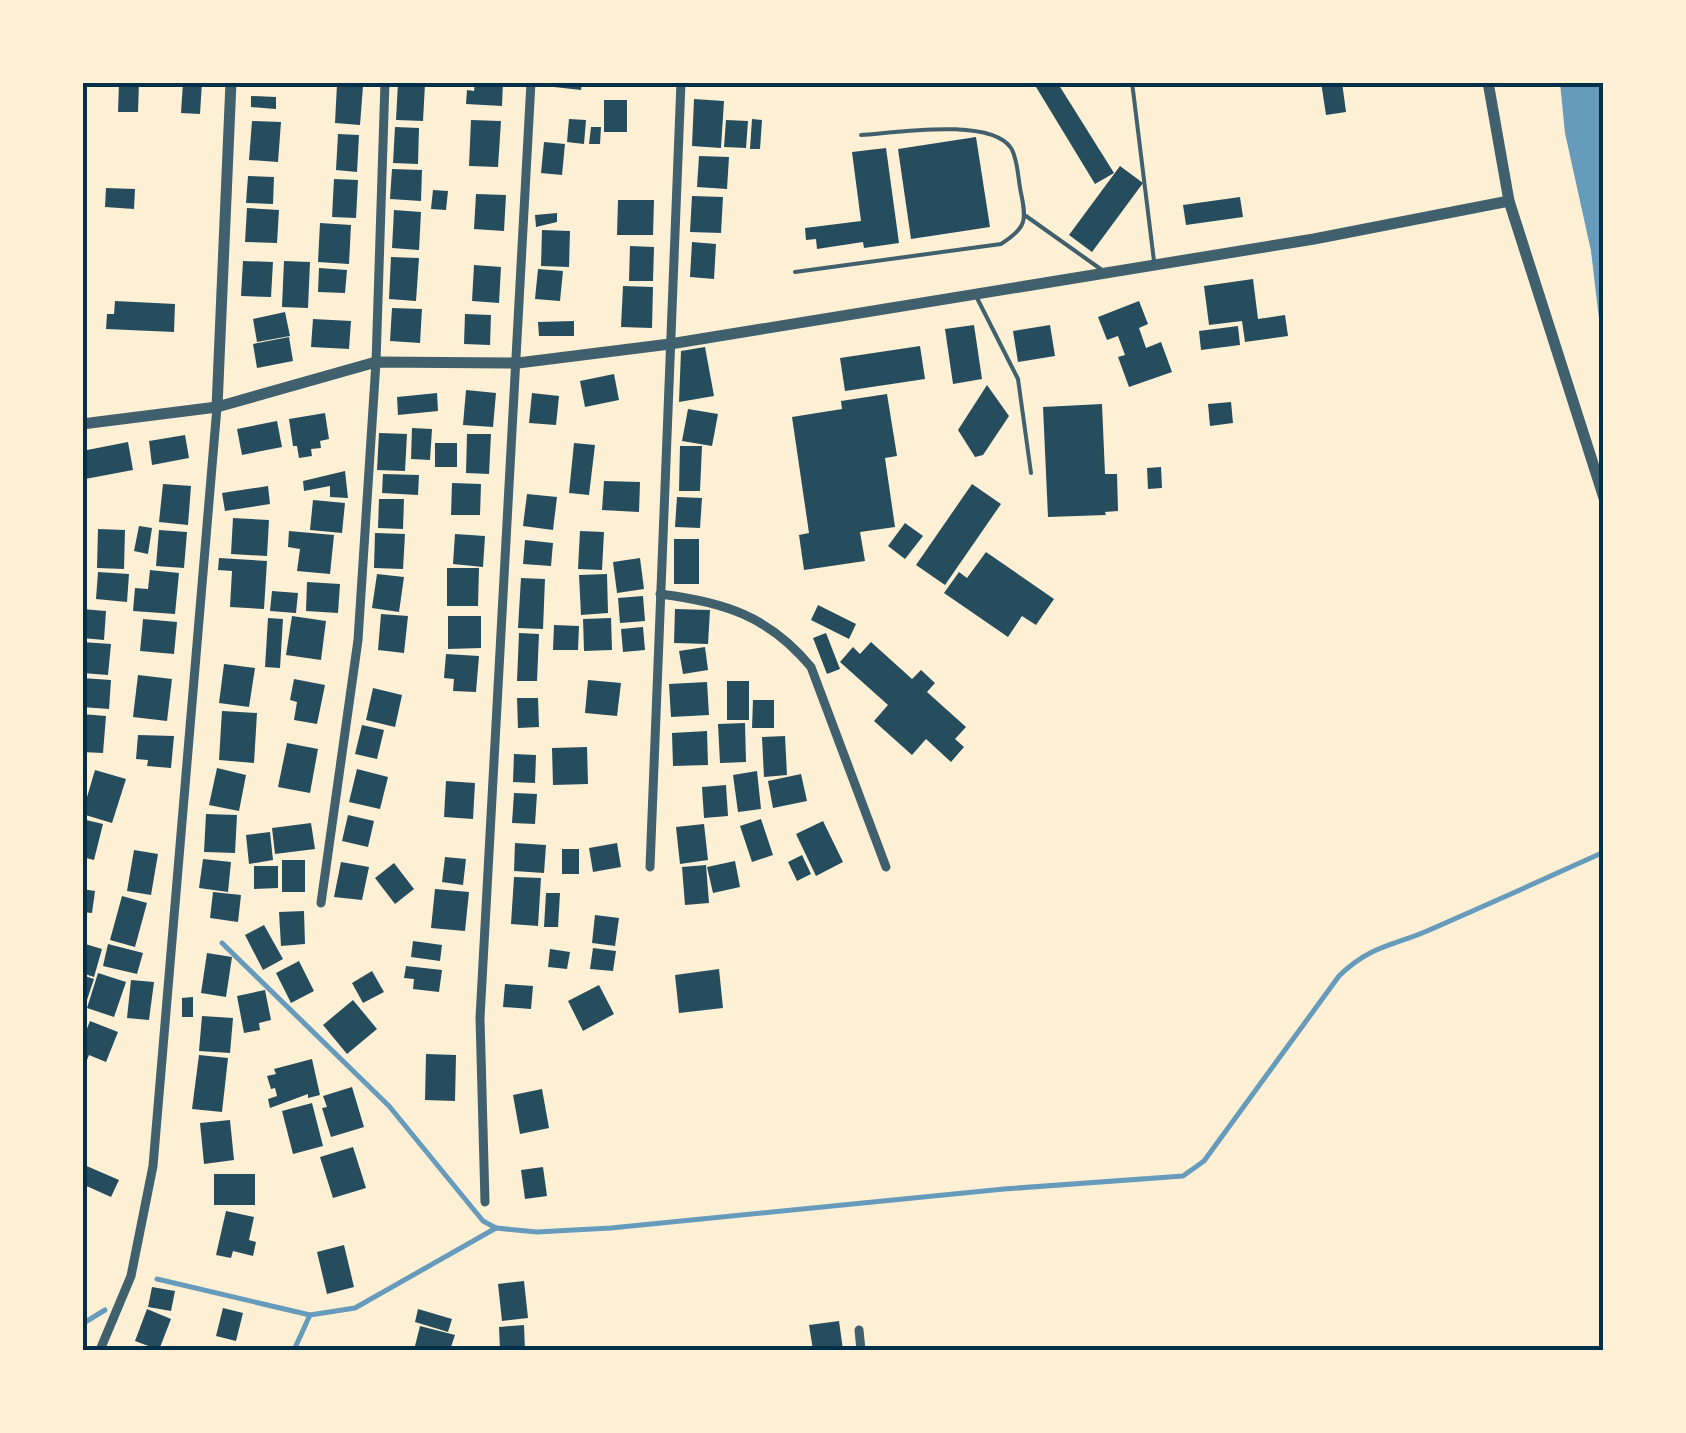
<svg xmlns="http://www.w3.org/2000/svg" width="1686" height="1433" viewBox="0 0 1686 1433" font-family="Arial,sans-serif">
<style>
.water{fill:#669bbc}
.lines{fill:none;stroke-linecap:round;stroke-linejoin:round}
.stream{stroke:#669bbc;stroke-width:5}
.building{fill:#264d5e}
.service{stroke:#3f606c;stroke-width:4}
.minor{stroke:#3f606c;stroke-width:9}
.tertiary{stroke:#3f606c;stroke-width:11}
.neatline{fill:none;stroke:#003049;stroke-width:4}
</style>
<rect width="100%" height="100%" fill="#fdf0d5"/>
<path class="water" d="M1560,83h43v270l-12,-102 -26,-118z"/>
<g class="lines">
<g class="stream">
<path d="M222,943l167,163 94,115 13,7"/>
<path d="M157,1279l153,36 45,-7 141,-80 41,4 74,-4 393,-39 179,-13 21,-15 135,-185c33,-32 56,-30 95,-48 57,-25 113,-50 170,-76"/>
<path d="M82,1324l23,-14"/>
<path d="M294,1350l16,-35"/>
</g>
</g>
<g class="building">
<path d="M119,82h20l-1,30h-20z"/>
<path d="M183,82h19l-2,32 -19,-1z"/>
<path d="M475,82h28l-1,24 -36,-2 1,-14 7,1z"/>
<path d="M555,82h27l-1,8 -27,-3z"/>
<path d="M1033,82h24l57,91 -19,11z"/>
<path d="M1321,82h21l4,30 -20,3z"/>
<path d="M398,83l27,1 -2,37 -27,-1z"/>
<path d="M337,84l26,2 -3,39 -25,-2z"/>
<path d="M251,96l25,1v12l-25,-2z"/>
<path d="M694,99l30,2 -3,47 -29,-2z"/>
<rect x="604" y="100" width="23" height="32"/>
<path d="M569,119l17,1 -2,24 -17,-2z"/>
<path d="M752,119l10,1 -2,29h-10z"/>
<path d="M471,120l30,1 -3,46 -29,-1z"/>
<path d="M726,120l22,1 -2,27 -22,-1z"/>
<path d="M252,121l29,1 -3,40 -29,-2z"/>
<path d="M395,127l24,1 -1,36 -25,-1z"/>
<path d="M591,127h10l-1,17h-11z"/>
<path d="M338,134l21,1 -2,37 -21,-2z"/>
<path d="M976,137l14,90 -79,12 -13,-90z"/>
<path d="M544,142l21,2 -3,31 -21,-2z"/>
<path d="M886,148l13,95 -35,5 -1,-6 -46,7 -1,-10 -10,1 -1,-12 56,-7 -9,-69z"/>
<path d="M699,156l30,1 -2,32 -30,-2z"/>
<path d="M1120,166l23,17 -51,69 -23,-17z"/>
<path d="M392,169l30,1 -1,31 -31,-2z"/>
<path d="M248,176l26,1 -1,27 -27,-1z"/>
<path d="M334,179l24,1 -2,38 -24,-1z"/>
<path d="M106,188l29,1 -1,20 -29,-2z"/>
<path d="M433,190l15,1 -2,19 -15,-1z"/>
<path d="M476,194l30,1 -2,36 -30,-2z"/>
<path d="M692,196l31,1 -2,36 -31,-1z"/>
<path d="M1240,197l3,20 -57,8 -3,-20z"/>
<path d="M618,200h36l-1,35h-36z"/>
<path d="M247,208l32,2 -2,33 -32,-1z"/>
<path d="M394,210l27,2 -2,38 -27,-2z"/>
<path d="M557,213v9l-21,5 -1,-12z"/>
<path d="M320,223l31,2 -2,39 -31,-2z"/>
<path d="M542,230l28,1 -1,36 -28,-1z"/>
<path d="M692,242l24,2 -2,35 -24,-2z"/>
<path d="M630,246l24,1 -1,34h-24z"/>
<path d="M391,257l28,1 -3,43 -27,-2z"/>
<path d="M243,261l30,1 -2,35 -30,-1z"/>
<path d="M284,261l26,1 -2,46 -26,-1z"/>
<path d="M474,265l27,2 -2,36 -27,-2z"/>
<path d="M319,268l28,2 -2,23 -27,-1z"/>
<path d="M538,269l25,2 -3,30 -25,-2z"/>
<path d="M1253,279l5,40 27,-4 3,21 -43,6 -3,-21 -33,4 -5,-39z"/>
<path d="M623,286l30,1 -1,41 -31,-1z"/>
<path d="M115,301l60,3 -1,28 -68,-3 1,-15h7z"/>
<path d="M1139,301l9,23 -9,4 7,20 15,-6 11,30 -43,15 -11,-30 7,-2 -7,-19 -11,4 -9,-23z"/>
<path d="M392,308l30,1 -2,34 -30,-2z"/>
<path d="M285,312l5,24 -33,6 -4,-23z"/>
<path d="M465,314l26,1 -1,30 -26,-1z"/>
<path d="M313,319l38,2 -2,28 -38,-2z"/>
<path d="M574,321v15h-35l-1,-14z"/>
<path d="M974,325l8,54 -29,5 -8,-55z"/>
<path d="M1050,325l5,31 -37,6 -5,-31z"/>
<path d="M1238,326l2,19 -39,5 -2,-19z"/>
<path d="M289,337l4,24 -36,7 -4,-24z"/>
<path d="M920,346l5,33 -80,12 -5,-33z"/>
<path d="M705,347l9,49 -35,6 2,-51z"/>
<path d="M614,374l5,26 -34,7 -5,-26z"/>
<path d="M987,385l22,31 -26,39 -8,2 -17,-27z"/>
<path d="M466,390l30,3 -3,34 -30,-2z"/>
<path d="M437,393l1,18 -40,4 -1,-18z"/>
<path d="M532,393l27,3 -3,29 -27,-2z"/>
<path d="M887,394l10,62 -12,2 10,69 -35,5 5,29 -61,9 -5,-35 10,-2 -17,-116 50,-8 -1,-8z"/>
<path d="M1231,402l2,21 -23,3 -2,-22z"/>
<path d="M1102,404l3,70h12l1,37 -13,1 1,3 -58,2 -5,-110z"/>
<path d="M688,409l30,5 -6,32 -30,-5z"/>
<path d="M325,413l4,26 -9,2 1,7 -10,1 1,7 -13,2 -2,-12h-4l-4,-27z"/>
<path d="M277,421l5,26 -40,8 -5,-26z"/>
<path d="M412,428l20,1 -2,31 -19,-1z"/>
<path d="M379,433l28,1 -2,37 -28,-1z"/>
<path d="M467,434h24l-2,40 -23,-1z"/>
<path d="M185,435l4,23 -37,7 -3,-24z"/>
<path d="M128,442l5,28 -48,9 -3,-28z"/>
<rect x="435" y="443" width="22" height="24"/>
<path d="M574,443l21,2 -6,50 -20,-2z"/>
<path d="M680,446h22l-2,45h-21z"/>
<path d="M1161,467l1,21 -14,1 -1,-21z"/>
<path d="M345,471l3,27 -18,-1v-11l-26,5 -1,-10z"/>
<path d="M383,474l36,1 -1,20 -36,-2z"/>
<path d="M604,481l36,1 -1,30 -37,-2z"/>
<path d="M452,483l29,1 -1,31h-29z"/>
<path d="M163,484l28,2 -3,39 -29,-3z"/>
<path d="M972,484l29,20 -56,81 -29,-20z"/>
<path d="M268,486l2,18 -45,7 -3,-18z"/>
<path d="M527,494l30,3 -4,33 -30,-4z"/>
<path d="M677,497l25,1 -2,30 -25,-1z"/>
<path d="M379,499h25l-1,30 -25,-1z"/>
<path d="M313,500l32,3 -3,30 -32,-3z"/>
<path d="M233,518l36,2 -2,36 -36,-2z"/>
<path d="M905,523l18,13 -18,23 -17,-13z"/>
<path d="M139,526l13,2 -4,26 -14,-3z"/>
<path d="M98,529l27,1 -1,39 -27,-1z"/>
<path d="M159,530l28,2 -3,36 -28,-2z"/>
<path d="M289,531l45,4 -4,39 -33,-3 3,-22 -12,-2z"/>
<path d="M580,531l24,1 -2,38 -24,-1z"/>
<path d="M375,533l30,1 -2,35 -29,-1z"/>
<path d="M455,534l30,2 -2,31 -30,-3z"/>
<rect x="674" y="539" width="25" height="45"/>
<path d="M525,540l28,3 -2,23 -28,-2z"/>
<path d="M986,552l68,47 -18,26 -14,-9 -14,21 -64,-44 15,-21 8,6z"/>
<path d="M219,558l48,3 -3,48 -34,-2 2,-36 -14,-1z"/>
<path d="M640,558l4,31 -27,4 -4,-31z"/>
<path d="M447,568h32l-1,38h-31z"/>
<path d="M150,570l29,3 -4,41 -42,-3 2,-23 13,1z"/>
<path d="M98,572l31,2 -2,28 -31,-3z"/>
<path d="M377,574l27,3 -5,35 -27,-4z"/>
<path d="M607,574l1,39 -27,2 -2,-40z"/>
<path d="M521,578l24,1 -2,50 -25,-1z"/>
<path d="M307,582l33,2 -2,29 -32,-2z"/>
<path d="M272,591l26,2 -2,20 -26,-2z"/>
<path d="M643,596l2,25 -25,2 -2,-25z"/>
<path d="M818,605l38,19 -7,15 -38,-19z"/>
<path d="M82,609l24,2 -2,29 -22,-2z"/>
<path d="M675,609l35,1 -2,34 -34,-1z"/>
<path d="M381,614l27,2 -4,37 -26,-3z"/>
<path d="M292,616l34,5 -5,39 -35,-5z"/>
<path d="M448,616h33v32l-33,1z"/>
<path d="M268,618l15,1 -3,49 -15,-1z"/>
<path d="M611,618l1,32 -28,1 -1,-32z"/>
<path d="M143,619l34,3 -3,32 -34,-3z"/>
<path d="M554,625l25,1 -1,24h-25z"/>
<path d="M643,627l2,23 -22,2 -2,-23z"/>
<path d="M519,633l20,1 -2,47h-20z"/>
<path d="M826,633l14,36 -13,5 -14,-36z"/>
<path d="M82,642l29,2 -3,31 -26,-2z"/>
<path d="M871,642l41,37 9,-9 14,13 -8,9 39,35 -11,12 9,8 -13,15 -25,-23 -14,16 -38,-34 14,-16 -48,-43 13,-15 7,7z"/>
<path d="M705,647l3,23 -25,4 -4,-23z"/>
<path d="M446,654l33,2 -3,36 -23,-1 1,-12 -10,-1z"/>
<path d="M224,664l31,4 -6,39 -30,-4z"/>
<path d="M138,675l34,4 -5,42 -34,-4z"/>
<path d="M82,678l29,2 -2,29 -27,-2z"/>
<path d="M294,679l31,6 -8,39 -23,-4 3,-18 -7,-2z"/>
<path d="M588,680l33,3 -4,33 -32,-3z"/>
<rect x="727" y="681" width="22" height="39"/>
<path d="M707,682l2,33 -38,2 -2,-33z"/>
<path d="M373,688l29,7 -7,32 -29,-7z"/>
<path d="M517,698h21l1,29 -21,1z"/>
<path d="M753,700h21v28h-22z"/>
<path d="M222,711l35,2 -3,50 -35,-3z"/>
<path d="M82,714l24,2 -3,37 -21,-1z"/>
<path d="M745,723l1,39 -26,1 -2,-39z"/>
<path d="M362,725l22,5 -7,29 -22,-5z"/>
<path d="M707,731l1,34 -35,1 -1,-33z"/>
<path d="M138,735l36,1 -3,32 -24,-2 1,-6 -12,-1z"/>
<path d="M785,736l2,39 -23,2 -2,-40z"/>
<path d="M287,743l31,6 -8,44 -32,-6z"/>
<path d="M587,747l1,37 -35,1 -1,-37z"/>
<path d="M514,754l22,1 -1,28 -22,-1z"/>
<path d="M217,768l29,7 -7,36 -30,-6z"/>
<path d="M357,769l31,8 -8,32 -31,-7z"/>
<path d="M95,770l31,9 -14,44 -30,-9z"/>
<path d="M757,771l4,38 -23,3 -5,-37z"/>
<path d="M801,774l6,27 -34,7 -5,-27z"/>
<path d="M446,781l29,2 -2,36 -29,-2z"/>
<path d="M726,785l2,31 -24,2 -2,-31z"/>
<path d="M514,793l23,1 -2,30 -23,-1z"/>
<path d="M206,814l31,1 -2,38 -31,-1z"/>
<path d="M348,815l26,6 -6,26 -26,-6z"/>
<path d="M82,819l21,5 -9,36 -12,-3z"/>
<path d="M761,819l12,36 -21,7 -12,-36z"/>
<path d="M823,821l20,41 -27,14 -20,-42z"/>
<path d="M311,823l4,26 -40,5 -3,-26z"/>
<path d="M704,824l4,36 -28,4 -4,-37z"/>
<path d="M270,832l3,28 -24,4 -3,-29z"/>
<path d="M515,843l31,2 -2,28 -30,-2z"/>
<path d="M617,843l4,24 -28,5 -4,-24z"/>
<rect x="562" y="849" width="17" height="25"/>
<path d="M134,850l24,4 -7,41 -24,-4z"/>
<path d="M802,855l9,19 -14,7 -9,-19z"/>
<path d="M445,857l21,2 -3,26 -21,-3z"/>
<path d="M203,859l28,3 -3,30 -29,-4z"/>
<rect x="282" y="860" width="23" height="32"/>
<path d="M735,861l5,26 -27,6 -6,-26z"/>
<path d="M341,862l28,5 -7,33 -28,-3z"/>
<path d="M394,863l20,26 -19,15 -20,-26z"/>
<path d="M706,865l3,38 -24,2 -3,-38z"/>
<path d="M254,866h24v22l-24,1z"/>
<path d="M514,877l27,1 -3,48 -27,-2z"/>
<path d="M82,889l13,2 -3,22 -10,-1z"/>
<path d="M435,889l34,3 -4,39 -34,-3z"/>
<path d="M213,892l28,3 -3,27 -28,-4z"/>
<path d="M546,893h14l-2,34h-14z"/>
<path d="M122,896l25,7 -12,44 -25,-7z"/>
<path d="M304,911l1,33 -24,2 -2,-34z"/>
<path d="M595,915l24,3 -4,28 -23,-3z"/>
<path d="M264,925l19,34 -20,11 -18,-35z"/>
<path d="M413,941l29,4 -2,16 -29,-4z"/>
<path d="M82,943l20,6 -8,28 -12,-4z"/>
<path d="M108,944l35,9 -6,21 -34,-8z"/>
<path d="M593,948l23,3 -3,20 -23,-2z"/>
<path d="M550,949l20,3 -3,17 -19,-2z"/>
<path d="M207,953l25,4 -6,40 -25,-4z"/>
<path d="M299,961l15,30 -23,12 -15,-30z"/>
<path d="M406,966l36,4 -3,22 -26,-3 1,-10 -10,-1z"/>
<path d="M719,969l4,39 -44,5 -4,-38z"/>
<path d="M372,971l12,21 -21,11 -11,-20z"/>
<path d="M98,973l28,9 -12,35 -27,-9z"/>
<path d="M82,975l12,4 -11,33h-1z"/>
<path d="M131,980l23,2 -5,38 -22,-2z"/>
<path d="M505,984l28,2 -2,23 -28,-2z"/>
<path d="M599,985l15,29 -31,17 -15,-30z"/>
<path d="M265,990l6,30 -12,3 1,7 -16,3 -7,-37z"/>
<path d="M193,997v20h-11v-19z"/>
<path d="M353,1000l24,29 -30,25 -24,-29z"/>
<path d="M202,1016l31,2 -3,35 -31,-2z"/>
<path d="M90,1021l28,11 -12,30 -17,-7 -2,5 -5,-2v-17z"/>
<path d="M426,1054l30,1 -1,46 -30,-1z"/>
<path d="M199,1055l29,3 -6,54 -30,-3z"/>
<path d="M312,1059l8,36 -12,3v-4l-38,14 -2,-9 9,-3 -2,-8 -4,1 -4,-13 9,-2 -2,-5z"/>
<path d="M352,1087l12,40 -33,10 -9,-29 5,-1 -4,-11z"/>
<path d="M542,1089l7,39 -29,6 -7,-39z"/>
<path d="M312,1103l11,43 -30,8 -11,-43z"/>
<path d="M230,1120l4,40 -30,4 -4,-41z"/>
<path d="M353,1147l13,41 -33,10 -13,-41z"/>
<path d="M82,1164l37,16 -8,17 -29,-13z"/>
<path d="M543,1167l4,29 -22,3 -4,-29z"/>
<rect x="214" y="1174" width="41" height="31"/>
<path d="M226,1211l28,6 -5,23 7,2 -3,14 -20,-5 -2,7 -15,-3z"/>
<path d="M344,1245l10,42 -27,7 -10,-42z"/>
<path d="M524,1281l4,37 -26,3 -4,-37z"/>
<path d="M152,1287l23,4 -4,20 -23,-4z"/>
<path d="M223,1308l20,5 -7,28 -20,-5z"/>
<path d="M147,1309l24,10 -12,31 -24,-9z"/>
<path d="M418,1309l34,10 -4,13 -33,-10z"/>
<path d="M839,1321l4,29h-30l-4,-25z"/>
<path d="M524,1325l1,25h-25l-1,-23z"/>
<path d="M420,1326l35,9 -5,15h-36z"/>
</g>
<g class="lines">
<g class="service">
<path d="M1132,82l22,179"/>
<path d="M1026,216l76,54"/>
<path d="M795,272l206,-28c25,-16 26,-23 20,-51 -3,-13 -3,-34 -10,-45 -21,-31 -117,-15 -150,-13"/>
<path d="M977,298l41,81 13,94"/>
</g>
<g class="minor">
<path d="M660,594c64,8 109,22 151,73l75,200"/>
<path d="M650,867l31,-785"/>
<path d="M321,903l37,-263 18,-278 9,-280"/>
<path d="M485,1202l-5,-184 51,-936"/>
<path d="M859,1330l2,20"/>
<path d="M100,1350l31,-74 22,-110 64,-759"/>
</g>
<g class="tertiary">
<path d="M1488,82l21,119 95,297"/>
<path d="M217,407l14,-325"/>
<path d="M82,424l135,-17 159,-45 142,1 152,-19 644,-105 195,-38"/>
</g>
</g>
<rect width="1686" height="1433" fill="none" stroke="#fdf0d5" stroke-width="170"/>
<rect x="85" y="85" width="1516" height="1263" class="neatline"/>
</svg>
